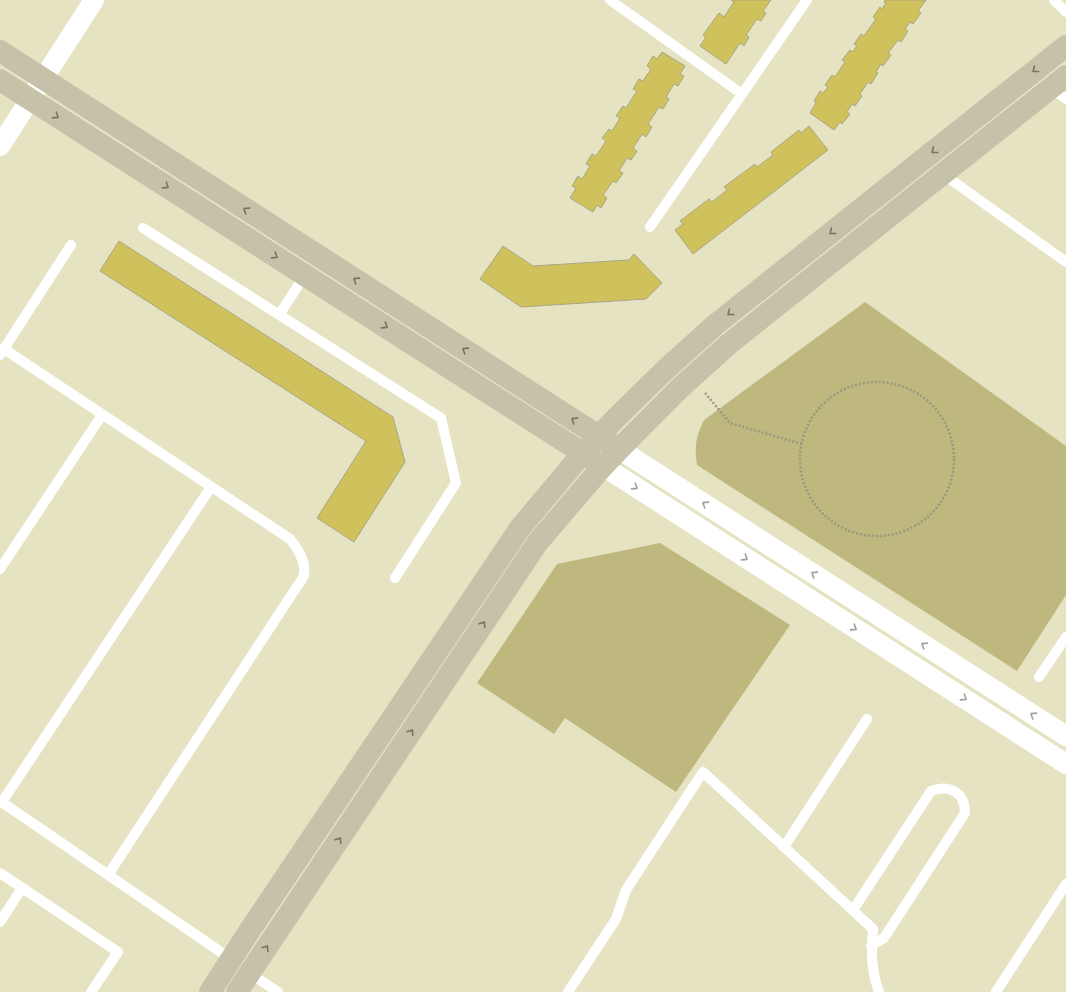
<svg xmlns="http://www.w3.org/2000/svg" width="1066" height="992" viewBox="0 0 1066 992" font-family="Montserrat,sans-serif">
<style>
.green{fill:#beb77e}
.building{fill:#cfc15c;stroke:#a9a686}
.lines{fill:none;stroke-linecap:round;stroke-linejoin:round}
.path{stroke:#9a977e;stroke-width:2.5;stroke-dasharray:2 2;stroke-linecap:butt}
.lane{stroke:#fff;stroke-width:10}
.street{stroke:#fff;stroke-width:20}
.secondary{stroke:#c6c2aa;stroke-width:22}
.oneway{stroke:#767361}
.oneway2{stroke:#a1a09c}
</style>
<rect width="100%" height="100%" fill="#e6e3c2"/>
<g class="green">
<path d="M865,302l201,144v149l-49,76 -320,-206c-3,-18 -1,-29 7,-45z"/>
<path d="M660,543l130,82 -114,167 -111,-74 -11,16 -77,-51 80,-119z"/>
</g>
<g class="building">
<path d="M731,0h40l-8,11 3,2 -5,8 -4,-2 -11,16 3,2 -5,9 -4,-3 -14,21 -26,-18 6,-9 -3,-2 16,-22 5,4 10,-15z"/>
<path d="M885,0h41l-8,11 3,2 -8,11 -3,-2 -5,7 3,2 -7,11 -3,-2 -10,13 3,2 -8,11 -2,-2 -5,8 2,1 -7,11 -3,-2 -8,12 2,2 -7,10 -3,-2 -5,8 3,2 -8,10 -2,-2 -6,8 -24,-17 6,-10 -2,-2 6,-10 3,2 5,-6 -3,-2 7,-10 3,2 10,-15 -3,-2 8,-10 2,2 5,-6 -3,-2 7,-10 3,2 12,-17 -3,-2 7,-10 2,2 4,-6 -2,-1z"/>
<path d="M662,52l23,14 -5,8 4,2 -6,10 -4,-2 -8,13 3,2 -6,10 -4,-2 -11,17 4,3 -6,10 -4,-3 -9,14 4,3 -6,9 -4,-2 -8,13 4,2 -7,10 -3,-2 -10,14 4,3 -6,10 -4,-3 -4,7 -23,-14 6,-10 -4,-2 6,-10 4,3 8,-13 -4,-2 6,-10 4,2 10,-15 -4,-3 7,-9 3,2 8,-13 -4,-2 7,-10 3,2 11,-17 -4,-2 6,-10 4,2 8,-12 -4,-3 6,-10 4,3z"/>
<path d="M809,126l19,24 -135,104 -18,-24 8,-6 -3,-3 29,-22 3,3 15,-12 -3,-3 31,-23 2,3 16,-12 -2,-3 28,-22 2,3z"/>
<path d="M119,241l274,176 12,45 -51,80 -37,-24 49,-77 -266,-170z"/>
<path d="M503,246l30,20 96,-6 5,-6 28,29 -16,16 -125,8 -41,-28z"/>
</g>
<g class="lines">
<g class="path">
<circle cx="877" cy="459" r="77"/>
<path d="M705,393l25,30 72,21"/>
</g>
<g class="lane">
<path d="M610,0l132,94"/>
<path d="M1054,0l12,12"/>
<path d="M1051,88l15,11"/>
<path d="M943,174l123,88"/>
<path d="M650,227l157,-227"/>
<path d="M143,228l298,190 15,65 -61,95"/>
<path d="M279,315l26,-40"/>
<path d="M4,349l286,190c8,10 16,22 14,35 -1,5 -5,10 -8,14l-188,287"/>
<path d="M0,355l71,-110"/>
<path d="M0,569l102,-154"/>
<path d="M1039,677l27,-40"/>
<path d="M0,801l231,158"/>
<path d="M2,802l209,-315"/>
<path d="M784,847l83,-128"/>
<path d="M0,873l118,79 -27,40"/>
<path d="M853,910l78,-119c18,-7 34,1 34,22l-81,125 -13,8"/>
<path d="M0,922l22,-34"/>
<path d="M249,973l29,19"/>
<path d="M568,992l48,-73 10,-29 77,-118 170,157c-2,23 -2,41 6,63"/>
<path d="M996,992l70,-108"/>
</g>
<g class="street">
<path d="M0,146l94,-146"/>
<path d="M619,449l447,287"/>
<path d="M603,466l463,298"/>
</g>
<g class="secondary">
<path d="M0,51l611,393"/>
<path d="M0,80l595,381"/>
<path d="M210,992l40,-62 270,-402 62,-74 33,-35 49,-48 51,-46 351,-279"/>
<path d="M237,992l301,-450 65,-76 29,-30 48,-48 50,-45 336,-267"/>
</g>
</g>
<defs><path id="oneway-chevron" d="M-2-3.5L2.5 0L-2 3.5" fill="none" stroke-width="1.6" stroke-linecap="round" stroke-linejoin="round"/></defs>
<g class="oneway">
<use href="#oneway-chevron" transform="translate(1035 70) rotate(142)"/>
<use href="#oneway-chevron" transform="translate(56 116) rotate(33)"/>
<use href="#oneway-chevron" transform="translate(934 151) rotate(142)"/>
<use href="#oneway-chevron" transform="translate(166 186) rotate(33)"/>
<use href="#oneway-chevron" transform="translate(246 210) rotate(-147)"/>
<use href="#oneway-chevron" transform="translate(832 232) rotate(142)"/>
<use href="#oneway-chevron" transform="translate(275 256) rotate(33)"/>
<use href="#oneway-chevron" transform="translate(356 280) rotate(-147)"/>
<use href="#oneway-chevron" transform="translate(730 313) rotate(141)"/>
<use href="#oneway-chevron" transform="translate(385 326) rotate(33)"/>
<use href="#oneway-chevron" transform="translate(465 350) rotate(-147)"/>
<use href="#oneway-chevron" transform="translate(574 420) rotate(-147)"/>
<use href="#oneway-chevron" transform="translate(483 624) rotate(-56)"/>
<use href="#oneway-chevron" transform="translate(411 732) rotate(-56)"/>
<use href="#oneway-chevron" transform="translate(339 840) rotate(-56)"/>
<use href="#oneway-chevron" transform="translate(266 948) rotate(-57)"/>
</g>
<g class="oneway2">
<use href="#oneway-chevron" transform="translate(635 487) rotate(33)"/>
<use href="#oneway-chevron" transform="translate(705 504) rotate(-147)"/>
<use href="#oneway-chevron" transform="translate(745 558) rotate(33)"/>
<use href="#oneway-chevron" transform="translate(814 574) rotate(-147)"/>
<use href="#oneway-chevron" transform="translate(854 628) rotate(33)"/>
<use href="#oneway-chevron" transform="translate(924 645) rotate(-147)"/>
<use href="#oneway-chevron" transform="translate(964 698) rotate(33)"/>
<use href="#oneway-chevron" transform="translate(1033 715) rotate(-147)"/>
</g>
</svg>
